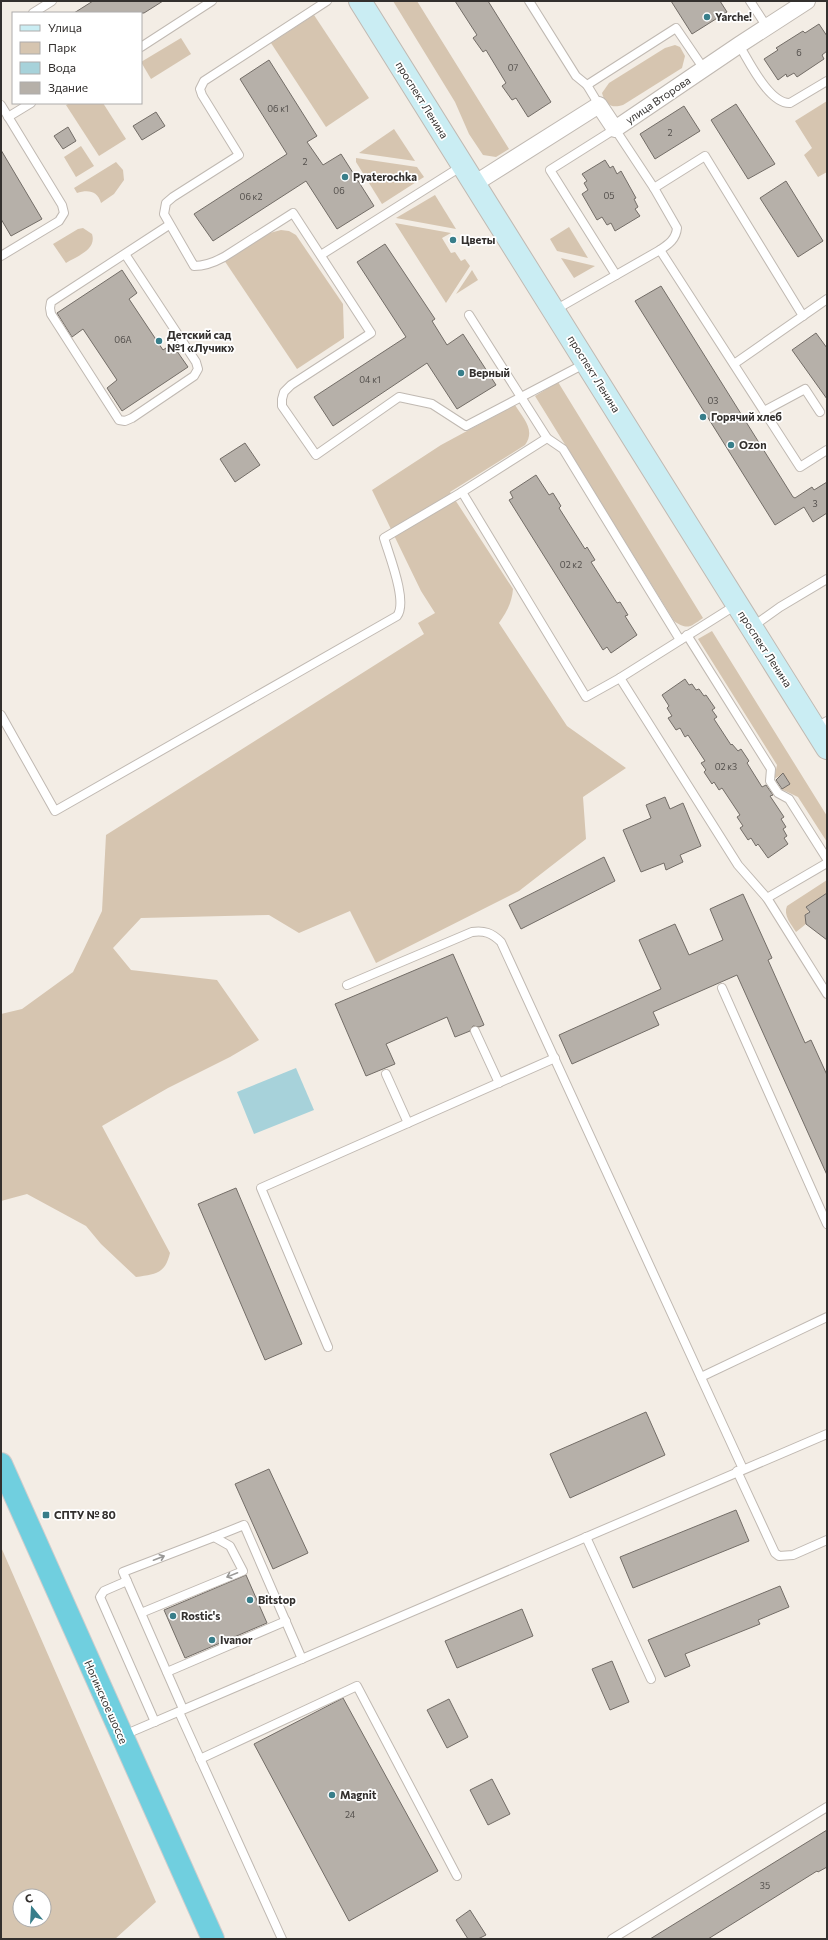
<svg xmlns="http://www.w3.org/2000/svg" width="828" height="1940" viewBox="0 0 828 1940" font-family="Commissioner,sans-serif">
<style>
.green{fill:#d6c5b0;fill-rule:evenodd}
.water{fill:#a7d2da}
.building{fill:#b6b0a9;stroke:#736d67}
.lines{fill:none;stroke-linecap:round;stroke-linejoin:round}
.service-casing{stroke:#c0b9b2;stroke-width:10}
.minor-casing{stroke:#c0b9b2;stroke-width:18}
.secondary-casing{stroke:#c0b9b2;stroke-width:24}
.trunk-casing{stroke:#cecdcd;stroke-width:24}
.service{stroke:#fff;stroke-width:8}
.minor{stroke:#fff;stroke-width:16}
.secondary{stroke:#caedf3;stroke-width:22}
.trunk{stroke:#70cfdf;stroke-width:22}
.oneway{stroke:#999896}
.poi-dot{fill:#387e8a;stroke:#fff;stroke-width:1.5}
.labels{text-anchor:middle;stroke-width:3.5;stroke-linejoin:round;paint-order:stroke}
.number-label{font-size:9px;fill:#54504d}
.poi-label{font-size:11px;font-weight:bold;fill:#33302e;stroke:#fff;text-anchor:start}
.street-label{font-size:11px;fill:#33302e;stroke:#fff}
</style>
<rect width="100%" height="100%" fill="#f3ede5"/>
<g class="green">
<path d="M393,1h24l92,148 -13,8 -13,-2 -14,-21 -14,-32z"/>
<path d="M314,15l55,83 -43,29 -55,-84z"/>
<path d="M181,38l10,16 -40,25 -10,-17z"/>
<path d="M675,45l5,2 5,9 -3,12 -59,37c-12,4 -18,-1 -21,-12l7,-10 56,-35z"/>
<path d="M827,101v71l-9,5 -14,-22 8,-7 -17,-27z"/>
<path d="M70,103h33l23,36 -27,17 -33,-51z"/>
<path d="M394,129l21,32 -56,-8z"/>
<path d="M81,146l13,20 -18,11 -12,-20z"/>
<path d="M356,158l61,9 7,10 -42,27 -26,-42z"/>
<path d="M116,162l7,8 1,10 -10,14 -13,9c-3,-12 -13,-14 -24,-10l-3,-5z"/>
<path d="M435,195l21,34 -60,-11z"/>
<path d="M395,223l56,10 -9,5 9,15 4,-1 6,9 4,-2 5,7 -24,37z"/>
<path d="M569,227l19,31 -31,-7 -7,-12z"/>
<path d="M83,228l9,6c5,16 -15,22 -26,29l-13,-19 25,-15z"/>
<path d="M281,230l8,1 7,4 47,69 1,34 -47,31 -73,-109 42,-26z"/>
<path d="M561,258l34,8 -21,12z"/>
<path d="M472,270l6,10 -22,14z"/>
<path d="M558,382l145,236c-12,8 -15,13 -29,3l-139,-225z"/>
<path d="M515,405c8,13 21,25 10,40l-75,47 63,97c-1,14 -7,24 -14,34l68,103 59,42 -43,29 3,42 -67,52 -143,72 -26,-52 -51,22 -30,-18 -128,3 -28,30 18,22 86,10 42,60 -29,17 -62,31 -66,38 68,127c-5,21 -14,21 -34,24l-35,-33 -15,-18 -59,-32 -26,7v-187l21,-5 51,-37 29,-61 4,-76 318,-201 -6,-11 17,-10 -14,-22 -49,-101 69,-45z"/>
<path d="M712,631l115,185v26l-29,-45 -17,-8 9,-5 -7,-10 -9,5 3,-14 -79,-126z"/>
<path d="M827,880v13l-21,14 3,5 -4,3 1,9 -10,8c-5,-8 -13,-17 -9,-26z"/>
<path d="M1,1547l155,355 -41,37h-114zM20,1896h24v24h-24z"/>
</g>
<path class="water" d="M296,1068l18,42 -60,24 -17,-42z"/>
<g class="building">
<path d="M93,1h70l-19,12h-70z"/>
<path d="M455,1h33l63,101 -23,15 -12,-19 -4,2 -10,-14 4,-3 -20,-33 -3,2 -10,-14 4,-3z"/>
<path d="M671,1h49l7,11 -35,22z"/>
<path d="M819,24l8,12v15l-5,4 2,4 -27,18 -3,-4 -7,4 -1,-3 -8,6 -14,-21 14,-9 -2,-2 27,-17 2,2z"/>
<path d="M269,60l48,76 -10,6 16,23 18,-11 33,52 -37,23 -31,-48 -93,60 -19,-27 93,-60 -47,-75z"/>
<path d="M736,104l39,60 -27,15 -37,-59z"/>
<path d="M684,106l16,25 -45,28 -15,-25z"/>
<path d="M156,112l9,14 -23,14 -9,-14z"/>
<path d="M68,127l8,14 -13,8 -9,-13z"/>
<path d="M1,150l41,69 -31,17 -10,-17z"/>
<path d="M605,160l5,8 3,-2 4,8 4,-3 15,27 -2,1 4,8 -3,2 5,7 -25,15 -4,-8 -4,2 -5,-8 -5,3 -15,-26 6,-4 -4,-7 3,-2 -5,-7z"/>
<path d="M786,181l37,60 -25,16 -38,-59z"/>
<path d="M385,244l50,75 -3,2 15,24 16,-11 33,51 -39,24 -30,-46 -94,63 -19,-29 92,-60 -49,-75z"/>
<path d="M122,270l15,23 -8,6 34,51 9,-6 16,23 -66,44 -15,-23 10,-8 -34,-51 -11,8 -15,-24z"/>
<path d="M661,286l132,211 2,1 17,-11 2,3 13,-8v31l-14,9 -9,-15 -29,18 -140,-224z"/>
<path d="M816,333l11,15v51l-35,-49z"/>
<path d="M245,443l15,22 -25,17 -15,-23z"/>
<path d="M536,475l13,20 4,-2 8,13 -2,2 26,41 2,-2 8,13 -4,2 26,41 3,-1 8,13 -3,1 12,19 -26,18 -4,-6 -4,3 -94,-150 4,-2 -3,-6z"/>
<path d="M685,679l4,6 3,-1 4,6 3,-1 5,7 2,-1 9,13 -3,2 5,7 -3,2 17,26 1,-1 6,7 3,-2 8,12 -2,2 15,24 4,-2 7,10 -3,1 14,21 -3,2 5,8 -3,2 4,7 -3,2 4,6 -20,14 -10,-14 -2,2 -5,-8 -3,2 -8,-12 3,-2 -6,-9 3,-2 -18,-27 -3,2 -5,-8 -2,2 -8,-12 2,-2 -5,-7 4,-2 -17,-26 -3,2 -5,-9 -4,2 -8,-12 4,-2 -5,-8 2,-2 -7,-11z"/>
<path d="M783,773l7,11 -8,5 -6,-9z"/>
<path d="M665,797l5,12 13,-6 18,43 -21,9 3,7 -17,8 -2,-7 -23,9 -18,-42 28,-12 -5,-13z"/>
<path d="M604,857l11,24 -94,48 -12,-24z"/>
<path d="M827,893v47l-21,-16 -1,-9 5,-3 -4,-5z"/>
<path d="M743,894l29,64 -4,2 37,83 6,-3 16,35v100l-90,-200 -84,37 6,13 -87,39 -13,-29 102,-46 -22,-49 36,-16 14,31 34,-15 -13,-31z"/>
<path d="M453,954l31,71 -5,2 -6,-1 -3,5 -15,6 -8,-20 -61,27 9,20 -29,12 -31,-72z"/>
<path d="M236,1188l66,156 -37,16 -67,-156z"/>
<path d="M646,1412l19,43 -95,43 -20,-44z"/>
<path d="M269,1469l39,84 -35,16 -38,-85z"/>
<path d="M736,1510l13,31 -116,47 -13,-31z"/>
<path d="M246,1575l21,48 -82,35 -21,-48z"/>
<path d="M780,1586l9,21 -31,13 2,4 -75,30 5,12 -25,11 -17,-37z"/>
<path d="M522,1609l11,27 -76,32 -12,-27z"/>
<path d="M612,1661l17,41 -19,8 -18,-41z"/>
<path d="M343,1698l95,173 -89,50 -95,-177z"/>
<path d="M449,1699l19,38 -21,11 -20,-38z"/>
<path d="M492,1779l18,35 -22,11 -18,-35z"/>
<path d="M827,1830v37l-9,5 -1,-1 -109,68h-58z"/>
<path d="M470,1910l16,25 -8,4h-10l-12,-19z"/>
</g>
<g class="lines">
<defs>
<g id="service">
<path d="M327,1l-123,80 -4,8 2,6 37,60 -66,42 -7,6 -2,11 30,52c11,0 19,-3 30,-9l69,-44 78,120 -80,52 -7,7 -2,7v7l34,49 83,-58 33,7 34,22 120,-63"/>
<path d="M529,1l47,75 11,9 12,20"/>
<path d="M750,1l17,26"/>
<path d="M33,13l19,-12"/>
<path d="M739,45c10,16 30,59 51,58l37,-22"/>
<path d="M141,47l71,-46"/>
<path d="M587,85l89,-57 28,41"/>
<path d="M1,105l61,100 2,8 -5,8 -58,35"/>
<path d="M8,117l23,-14"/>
<path d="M654,188l51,-32 98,160"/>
<path d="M125,254l71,108 2,7 -4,7 -62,42 -7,3 -6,-1 -68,-106 -1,-6 1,-6 118,-77"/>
<path d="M321,255l141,-89"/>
<path d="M616,275l-66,-105 65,-41 39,59 23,40c-1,11 -8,16 -17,22"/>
<path d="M555,310l105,-60 140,217 27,-17"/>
<path d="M469,315l78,123 -85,54 124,205 34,-19 116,-73"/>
<path d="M734,364l93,-65"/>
<path d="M764,411l41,-22 15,23"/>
<path d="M547,438l16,11 117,191"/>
<path d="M752,627l28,-20 47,-28"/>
<path d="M687,635l84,134 -1,12 8,12 11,6 38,60"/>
<path d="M620,678l118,187 29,33"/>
<path d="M1,715l54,96 342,-195c11,-14 -8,-61 -13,-78l78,-46"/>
<path d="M815,728l12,-7"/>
<path d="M827,863l-60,35 60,96"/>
<path d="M347,985l125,-53c12,-2 20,1 29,10l242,527"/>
<path d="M722,988l105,236"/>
<path d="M475,1031l24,52"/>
<path d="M386,1074l22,49"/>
<path d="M328,1347l-67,-159 294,-130"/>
<path d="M701,1377l126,-60"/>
<path d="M737,1471l38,82 4,3 14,-1 34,-15"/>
<path d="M214,1537l30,-12 58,134"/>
<path d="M586,1537l65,142"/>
<path d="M127,1581l-23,10 -4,6 55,125"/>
<path d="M141,1613l102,-42 -13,-25 -16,-9 -91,35 60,137"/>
<path d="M167,1672l119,-51"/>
<path d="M179,1712l103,227"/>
<path d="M124,1735l703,-301"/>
<path d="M200,1759l157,-73 100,190"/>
<path d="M612,1939l215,-132"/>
</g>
<path id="minor" d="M474,184l125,-79 16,24 124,-84 68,-44"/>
<path id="secondary" d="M360,1l467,747"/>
<path id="trunk" d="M1,1464l212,475"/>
</defs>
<use href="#service" class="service-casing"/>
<use href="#minor" class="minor-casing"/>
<use href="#secondary" class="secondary-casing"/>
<use href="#trunk" class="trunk-casing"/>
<use href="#service" class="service"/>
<use href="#minor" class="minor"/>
<use href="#secondary" class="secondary"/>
<use href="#trunk" class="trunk"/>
</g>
<defs><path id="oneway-shaft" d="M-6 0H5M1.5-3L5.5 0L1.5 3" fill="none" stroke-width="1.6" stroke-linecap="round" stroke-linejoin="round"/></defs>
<g class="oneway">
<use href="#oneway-shaft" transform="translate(159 1558) rotate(-21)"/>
<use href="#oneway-shaft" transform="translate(232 1575) rotate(158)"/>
</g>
<g class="poi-dot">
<circle cx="707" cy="17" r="4"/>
<circle cx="345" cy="177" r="4"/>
<circle cx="453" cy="240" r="4"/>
<circle cx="159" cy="341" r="4"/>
<circle cx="461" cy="373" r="4"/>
<circle cx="703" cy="417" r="4"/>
<circle cx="731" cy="445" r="4"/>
<rect x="42" y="1511" width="8" height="8" rx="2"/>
<circle cx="250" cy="1600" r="4"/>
<circle cx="173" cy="1616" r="4"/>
<circle cx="212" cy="1640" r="4"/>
<circle cx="332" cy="1795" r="4"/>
</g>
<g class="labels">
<g class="number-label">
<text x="799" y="56">6</text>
<text x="513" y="71">07</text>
<text x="278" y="112">06 к1</text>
<text x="670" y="136">2</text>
<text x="305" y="165">2</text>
<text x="339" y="194">06</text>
<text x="609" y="199">05</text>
<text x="251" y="200">06 к2</text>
<text x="123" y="343">06А</text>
<text x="370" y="383">04 к1</text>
<text x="713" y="404">03</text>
<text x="815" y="507">3</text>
<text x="571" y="568">02 к2</text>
<text x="726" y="770">02 к3</text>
<text x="350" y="1818">24</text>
<text x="765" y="1889">35</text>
</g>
<g class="poi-label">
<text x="715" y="21">Yarche!</text>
<text x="353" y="181">Pyaterochka</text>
<text x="461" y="244">Цветы</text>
<text x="167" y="339">Детский сад<tspan x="167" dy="13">№1 «Лучик»</tspan></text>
<text x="469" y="377">Верный</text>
<text x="711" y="421">Горячий хлеб</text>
<text x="739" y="449">Ozon</text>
<text x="54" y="1519">СПТУ № 80</text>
<text x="258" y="1604">Bitstop</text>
<text x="181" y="1620">Rostic's</text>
<text x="220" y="1644">Ivanor</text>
<text x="340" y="1799">Magnit</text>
</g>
<g class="street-label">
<text transform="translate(422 100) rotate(58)" y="4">проспект Ленина</text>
<text transform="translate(658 100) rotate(-34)" y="4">улица Второва</text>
<text transform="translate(594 374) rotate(58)" y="4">проспект Ленина</text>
<text transform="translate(765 649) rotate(57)" y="4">проспект Ленина</text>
<text transform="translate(106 1702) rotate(66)" y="4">Ногинское шоссе</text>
</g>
</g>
<rect width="828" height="1940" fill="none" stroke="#33302e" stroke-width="4"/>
<rect x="12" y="12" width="130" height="92" fill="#ffffff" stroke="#adacab"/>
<rect x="20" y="25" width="20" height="6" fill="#caedf3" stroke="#adacab"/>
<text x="48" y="32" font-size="12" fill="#33302e">Улица</text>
<rect x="20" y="42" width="20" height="12" fill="#d6c5b0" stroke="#adacab"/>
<text x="48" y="52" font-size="12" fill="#33302e">Парк</text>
<rect x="20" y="62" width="20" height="12" fill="#a7d2da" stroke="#adacab"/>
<text x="48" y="72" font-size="12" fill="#33302e">Вода</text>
<rect x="20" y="82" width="20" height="12" fill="#b6b0a9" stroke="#adacab"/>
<text x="48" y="92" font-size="12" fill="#33302e">Здание</text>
<g transform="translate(32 1908) rotate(342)"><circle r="19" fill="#ffffff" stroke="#adacab"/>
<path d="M0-3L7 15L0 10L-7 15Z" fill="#387e8a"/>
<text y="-6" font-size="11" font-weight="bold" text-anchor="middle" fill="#33302e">С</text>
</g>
</svg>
